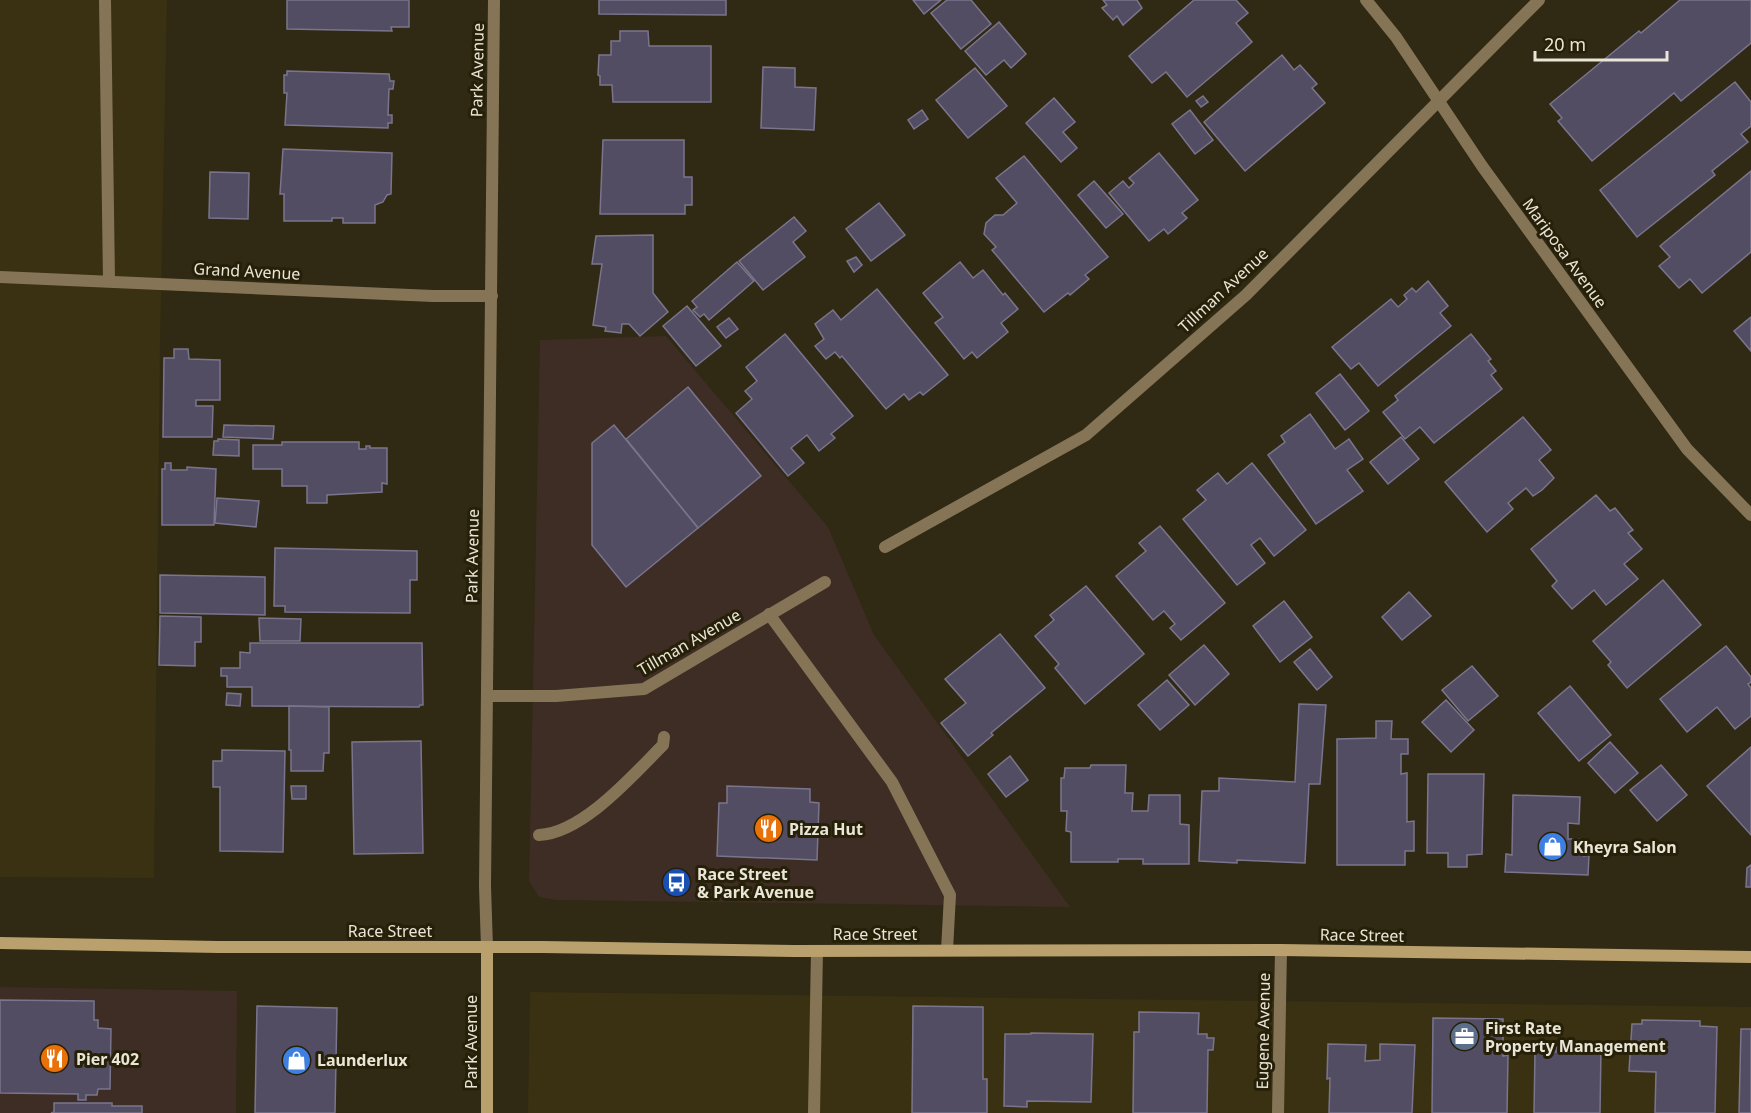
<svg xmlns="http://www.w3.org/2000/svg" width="1751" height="1113" viewBox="0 0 1751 1113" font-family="'Noto Sans',sans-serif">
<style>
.commercial{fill:#3e2d24}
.built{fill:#3a3112}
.building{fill:#524d63;stroke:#7a758d;stroke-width:1.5}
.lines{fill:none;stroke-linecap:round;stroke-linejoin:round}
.service{stroke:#857556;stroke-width:12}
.pedestrian{stroke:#857556;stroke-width:12}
.minor{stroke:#857556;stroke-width:12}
.tertiary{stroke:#857556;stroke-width:12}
.secondary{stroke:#b9a06c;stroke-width:12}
.labels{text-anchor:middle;stroke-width:6;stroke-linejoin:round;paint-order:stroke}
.street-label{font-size:16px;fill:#e9e5d7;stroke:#272009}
.poi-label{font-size:16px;font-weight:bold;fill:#e9e5d7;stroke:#272009;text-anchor:start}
</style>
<rect width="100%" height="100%" fill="#302913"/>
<g class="commercial">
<path d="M666,336l162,191 46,108 196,272 -514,-7 -17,-3 -10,-16 11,-541z"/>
<path d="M0,987l237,4 -1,122h-236z"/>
</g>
<g class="built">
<path d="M0,0h167l-7,344 -6,534 -154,-1z"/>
<path d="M530,992l1221,15v106h-1223z"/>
</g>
<g class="building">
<path d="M287,0h122v27h-18l1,4 -105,-2z"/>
<path d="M599,0h127v15l-127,-1z"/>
<path d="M913,0h28l-17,14z"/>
<path d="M947,0h24l20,24 -30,25 -30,-36z"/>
<path d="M1103,0h34l5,8 -19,17 -6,-9 -4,4 -11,-12 5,-3z"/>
<path d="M1194,0h42l12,13 -12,10 16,19 -65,55 -21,-25 -14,11 -23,-27z"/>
<path d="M1680,0h71v43l-70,58 -7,-8 -82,68 -34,-40 4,-3 -12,-14 89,-73 2,2z"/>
<path d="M999,22l27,32 -15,14 -7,-8 -18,15 -21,-24z"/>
<path d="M620,31h28l1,15h62v56h-98l-1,-17h-12v-9l-2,-1 1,-20h12v-14h9z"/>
<path d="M1282,55l12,15 6,-5 17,19 -5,4 13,15 -80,68 -41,-49z"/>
<path d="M763,67l32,1v19l21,1 -2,42 -53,-2z"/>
<path d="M975,68l32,38 -39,32 -32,-38z"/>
<path d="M287,71l102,3 1,7h4l-1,8h-4l-1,26h4v8h-4v5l-103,-3 2,-32h-3v-18h3z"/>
<path d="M1735,82l16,20v24l-10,8 7,8 -36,29 3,4 -78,62 -37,-47z"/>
<path d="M1203,96l5,6 -7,5 -5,-6z"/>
<path d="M1054,98l21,24 -12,10 14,16 -16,14 -35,-39z"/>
<path d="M922,110l6,9 -14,10 -6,-9z"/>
<path d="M1190,110l23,30 -18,14 -23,-30z"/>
<path d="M603,140h81v37h8v28h-7v9h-85z"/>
<path d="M283,149l109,4 -1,41 -4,1 -4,7 -8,3v18h-32v-5h-11v3h-48v-27h-4z"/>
<path d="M1159,153l39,47 -16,13 5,5 -19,16 -4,-5 -15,12 -40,-48 14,-12 6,7 5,-5 -5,-5z"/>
<path d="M1024,156l84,101 -23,18 4,4 -19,16 -2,-2 -24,19 -52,-62 4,-3 -12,-13 2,-11 9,-8h8l14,-12 -21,-25z"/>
<path d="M1751,171v81l-49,41 -12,-14 -11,9 -20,-22 11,-9 -10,-11z"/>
<path d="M210,172l39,1 -1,46 -39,-1z"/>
<path d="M1094,181l29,33 -17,14 -28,-33z"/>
<path d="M879,203l26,32 -34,26 -25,-32z"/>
<path d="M794,217l12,14 -13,11 12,15 -42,33 -24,-29z"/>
<path d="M653,235v58l15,19 -28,24 -11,-12h-7l-1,9 -16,-2 1,-4 -13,-2 9,-61h-10l4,-28z"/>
<path d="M856,257l6,8 -8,7 -7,-11z"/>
<path d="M737,262l17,19 -45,39 -5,-6 -4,3 -7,-7 4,-3 -5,-6z"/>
<path d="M960,262l13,16 10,-8 20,25 2,-2 13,16 -17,14 7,9 -31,26 -5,-6 -8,7 -29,-36 8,-6 -20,-24z"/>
<path d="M1428,281l20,25 -8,7 11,13 -73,60 -19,-23 -8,6 -19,-22 59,-48 7,8 9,-8 -3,-4 8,-7 4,4z"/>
<path d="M877,289l71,86 -25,20 -3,-3 -11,8 -5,-6 -18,15 -44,-53 -2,2 -5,-6 -9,7 -11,-13 9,-7 -9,-15 18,-14 8,10z"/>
<path d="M687,306l34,40 -25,20 -33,-40z"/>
<path d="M1751,317v34l-17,-20z"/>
<path d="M729,318l9,11 -12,9 -9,-11z"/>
<path d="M785,334l68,82 -22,18 4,4 -16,13 -12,-16 -16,13 13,15 -16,13 -52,-63 16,-14 -7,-8 12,-10 -11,-14z"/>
<path d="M1471,334l20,25 -3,2 8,10 -5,4 11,14 -68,54 -14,-16 -15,12 -22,-27 15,-12 -3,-4z"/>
<path d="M174,349h14l1,10 31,1v40h-24v6h17l-1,31h-49l1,-79h10z"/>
<path d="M1340,374l29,37 -24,19 -29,-37z"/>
<path d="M688,387l73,89 -63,52 -72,-89z"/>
<path d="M1310,414l25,35 14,-10 14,20 -16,11 16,21 -47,33 -48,-69 17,-13 -4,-6z"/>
<path d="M1523,417l28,33 -12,10 15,18 -12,12 -9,6 -7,-8 -18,15 5,6 -26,23 -42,-50z"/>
<path d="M224,425l50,1 -1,13 -50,-2z"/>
<path d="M614,425l84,103 -72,59 -34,-42v-102z"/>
<path d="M1401,437l18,22 -31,25 -18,-22z"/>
<path d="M218,439l21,1v16l-26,-1 1,-14h4z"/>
<path d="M282,442h77v7h7v-3h4v2h17v36l-5,-1v9l-55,3v8h-20v-17h-25v-17h-29v-24h29z"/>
<path d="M165,463h6v7h16v-3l29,2 -2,56h-52v-56h3z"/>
<path d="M1252,463l54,67 -32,26 -14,-18 -9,7 14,18 -28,22 -54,-66 23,-19 -9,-10 21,-17 9,11z"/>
<path d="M1596,495l14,16 5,-3 18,22 -5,3 14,16 -18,15 14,15 -32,26 -12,-15 -22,19 -20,-23 5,-5 -26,-32z"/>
<path d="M217,498l42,3 -3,26 -41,-4z"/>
<path d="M1160,526l65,77 -44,37 -11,-12 5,-4 -11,-13 -11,9 -37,-44 30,-25 -7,-8z"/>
<path d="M275,548l142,3v29h-7v33l-125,-1v-6h-11z"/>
<path d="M160,575l105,2v38l-105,-2z"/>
<path d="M1663,580l38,45 -74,63 -19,-23 3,-3 -18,-21z"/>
<path d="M1086,586l58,68 -59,50 -30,-36 4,-4 -24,-28 19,-16 -4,-5z"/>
<path d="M1409,592l22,24 -29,24 -20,-23z"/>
<path d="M1284,601l28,36 -32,25 -27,-36z"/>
<path d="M160,616l41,1v25h-6v24l-36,-1z"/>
<path d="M259,618l42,1 -1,22h-40z"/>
<path d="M1000,634l45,54 -54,45 2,2 -25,21 -27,-33 25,-20 -21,-24z"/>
<path d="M250,643h172l1,62h-3l-1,2 -167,-1v-19h-25v-11h-6v-8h19v-16l10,1z"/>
<path d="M1204,645l25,29 -34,31 -26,-30z"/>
<path d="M1726,646l25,31v5l-3,2 3,4v28l-16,13 -18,-22 -30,25 -27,-33z"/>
<path d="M1310,649l22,28 -15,13 -23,-28z"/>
<path d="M1472,666l26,30 -30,25 -26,-31z"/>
<path d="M1167,680l22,25 -29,25 -22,-25z"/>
<path d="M1570,686l41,49 -32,26 -41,-48z"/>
<path d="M227,693l14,1 -1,12 -14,-1z"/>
<path d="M1446,700l28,30 -23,22 -29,-30z"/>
<path d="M1299,704l27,1 -6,79h-11l-4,79 -68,-3v3l-38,-2 3,-70h17v-13l76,4z"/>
<path d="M289,706l40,1v46h-5l-1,18h-32v-21h-2z"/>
<path d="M1376,721h16l-1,18h17v15h-7v20l6,-1v49l7,-1v30h-9v14h-68v-126l39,-1z"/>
<path d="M421,741l2,112 -69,1 -2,-112z"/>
<path d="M1610,742l28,31 -23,20 -27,-30z"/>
<path d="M1751,747v88l-44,-49z"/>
<path d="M222,750l63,1 -2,101 -63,-1v-64h-7v-26h9z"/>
<path d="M1010,756l18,24 -22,17 -18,-23z"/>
<path d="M1091,765h35l-1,28h8l-1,18h16l1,-16h31v29l9,1v39h-46v-5h-25v3h-47v-30l-5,-1 1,-20h-6v-33h3l1,-10h25z"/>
<path d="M1661,765l26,30 -30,26 -27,-31z"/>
<path d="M1428,774h56l-2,80 -15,1v12h-19v-14h-21z"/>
<path d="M291,786h15v13h-14z"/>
<path d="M727,786l83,3v13l9,1 -2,57 -100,-4 2,-53h8z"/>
<path d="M1513,795l67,2 -1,27 -11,-1v16h16v17l5,-1 -1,20 -83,-3 1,-18 6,1z"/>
<path d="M1751,865v22h-5l1,-19z"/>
<path d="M0,1000l94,1v19h4v8l13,1 -1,60h-12l-1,6h-11v5h-8v-6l-78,-1z"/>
<path d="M257,1006l80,2 -2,105h-80z"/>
<path d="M913,1006l70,1v72h4v34h-75z"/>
<path d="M1139,1012l60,1 -1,21h9v4h7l-1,12h-5l-1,63h-74l1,-81h5z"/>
<path d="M1433,1018l70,1v37l5,-1 -1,58h-75z"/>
<path d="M1642,1020l58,1v5l17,1 -2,86h-60l1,-41 -27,-1 3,-47h10z"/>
<path d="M1741,1029h10v84h-12z"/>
<path d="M1031,1033l62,1 -2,68 -64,-1v6l-23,-1 1,-72h26z"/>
<path d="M1328,1044l38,1 -1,16 15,-1v-16l35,1 -3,68h-83l1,-35 -3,1z"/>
<path d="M1556,1047l45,1 -1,65h-66l1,-61h21z"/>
<path d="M54,1103h58v3h30v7h-91l3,-1z"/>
</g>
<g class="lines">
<g class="service">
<path d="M105,0l4,281"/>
<path d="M769,614l123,168 58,113 -3,55"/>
<path d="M814,1113l3,-162"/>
</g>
<path class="pedestrian" d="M539,835c44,-2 94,-60 124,-90l1,-8"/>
<g class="minor">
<path d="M1366,0l30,37 86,129 205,283 64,66"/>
<path d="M0,277l433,19h59"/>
<path d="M885,547l201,-112 160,-140 293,-295"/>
<path d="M487,696h69l88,-7 181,-107"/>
<path d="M1278,1113l3,-163"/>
</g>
<path class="tertiary" d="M487,948l-2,-62 9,-886"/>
<g class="secondary">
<path d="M0,943l218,4h325l251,4 487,-1 470,7"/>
<path d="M487,1113v-165"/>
</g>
</g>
<defs>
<symbol id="restaurant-disc" viewBox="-11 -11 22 22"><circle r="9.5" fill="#e8710a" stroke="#272009"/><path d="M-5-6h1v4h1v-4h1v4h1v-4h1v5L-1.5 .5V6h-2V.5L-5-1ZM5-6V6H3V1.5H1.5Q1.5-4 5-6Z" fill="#fff"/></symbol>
<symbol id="shop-disc" viewBox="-11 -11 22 22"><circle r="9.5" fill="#3f7fe0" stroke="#272009"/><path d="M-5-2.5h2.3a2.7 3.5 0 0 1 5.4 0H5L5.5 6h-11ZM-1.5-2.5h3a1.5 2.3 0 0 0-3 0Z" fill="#fff"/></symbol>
<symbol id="bus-disc" viewBox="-11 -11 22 22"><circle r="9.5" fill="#1a4fb4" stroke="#272009"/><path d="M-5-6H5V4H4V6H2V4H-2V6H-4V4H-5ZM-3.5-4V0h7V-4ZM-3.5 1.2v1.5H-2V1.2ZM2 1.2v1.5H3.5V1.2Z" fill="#fff"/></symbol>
<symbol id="office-disc" viewBox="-11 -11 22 22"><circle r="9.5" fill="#5c6f8a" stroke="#272009"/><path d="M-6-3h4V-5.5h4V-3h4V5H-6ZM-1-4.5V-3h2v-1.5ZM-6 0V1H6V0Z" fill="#fff"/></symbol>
</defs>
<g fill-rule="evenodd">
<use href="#restaurant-disc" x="752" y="812" width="33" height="33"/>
<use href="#shop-disc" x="1536" y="830" width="33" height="33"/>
<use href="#bus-disc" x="660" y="866" width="33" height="33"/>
<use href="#office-disc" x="1448" y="1020" width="33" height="33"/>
<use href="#restaurant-disc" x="38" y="1042" width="33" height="33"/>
<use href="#shop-disc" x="280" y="1044" width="33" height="33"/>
</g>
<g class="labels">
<g class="street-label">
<text transform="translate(477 70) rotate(-89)" y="6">Park Avenue</text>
<text transform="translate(1565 253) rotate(54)" y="6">Mariposa Avenue</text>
<text transform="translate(247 271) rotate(3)" y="6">Grand Avenue</text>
<text transform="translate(1223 290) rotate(-43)" y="6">Tillman Avenue</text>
<text transform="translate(472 556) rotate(-89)" y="6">Park Avenue</text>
<text transform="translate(689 642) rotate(-30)" y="6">Tillman Avenue</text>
<text x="390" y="937">Race Street</text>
<text x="875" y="940">Race Street</text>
<text transform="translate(1362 935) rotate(1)" y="6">Race Street</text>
<text transform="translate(1263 1031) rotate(-89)" y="6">Eugene Avenue</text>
<text transform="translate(471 1042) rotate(-90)" y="6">Park Avenue</text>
</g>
<g class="poi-label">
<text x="789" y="835">Pizza Hut</text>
<text x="1573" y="853">Kheyra Salon</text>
<text x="697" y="880">Race Street<tspan x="697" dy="18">&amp; Park Avenue</tspan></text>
<text x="1485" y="1034">First Rate<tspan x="1485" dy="18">Property Management</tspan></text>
<text x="76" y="1065">Pier 402</text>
<text x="317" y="1066">Launderlux</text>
</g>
</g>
<path d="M1535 51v9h132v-9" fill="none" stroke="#e9e5d7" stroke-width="3"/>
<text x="1544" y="51" font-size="18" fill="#e9e5d7" stroke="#272009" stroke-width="4.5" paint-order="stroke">20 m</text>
</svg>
